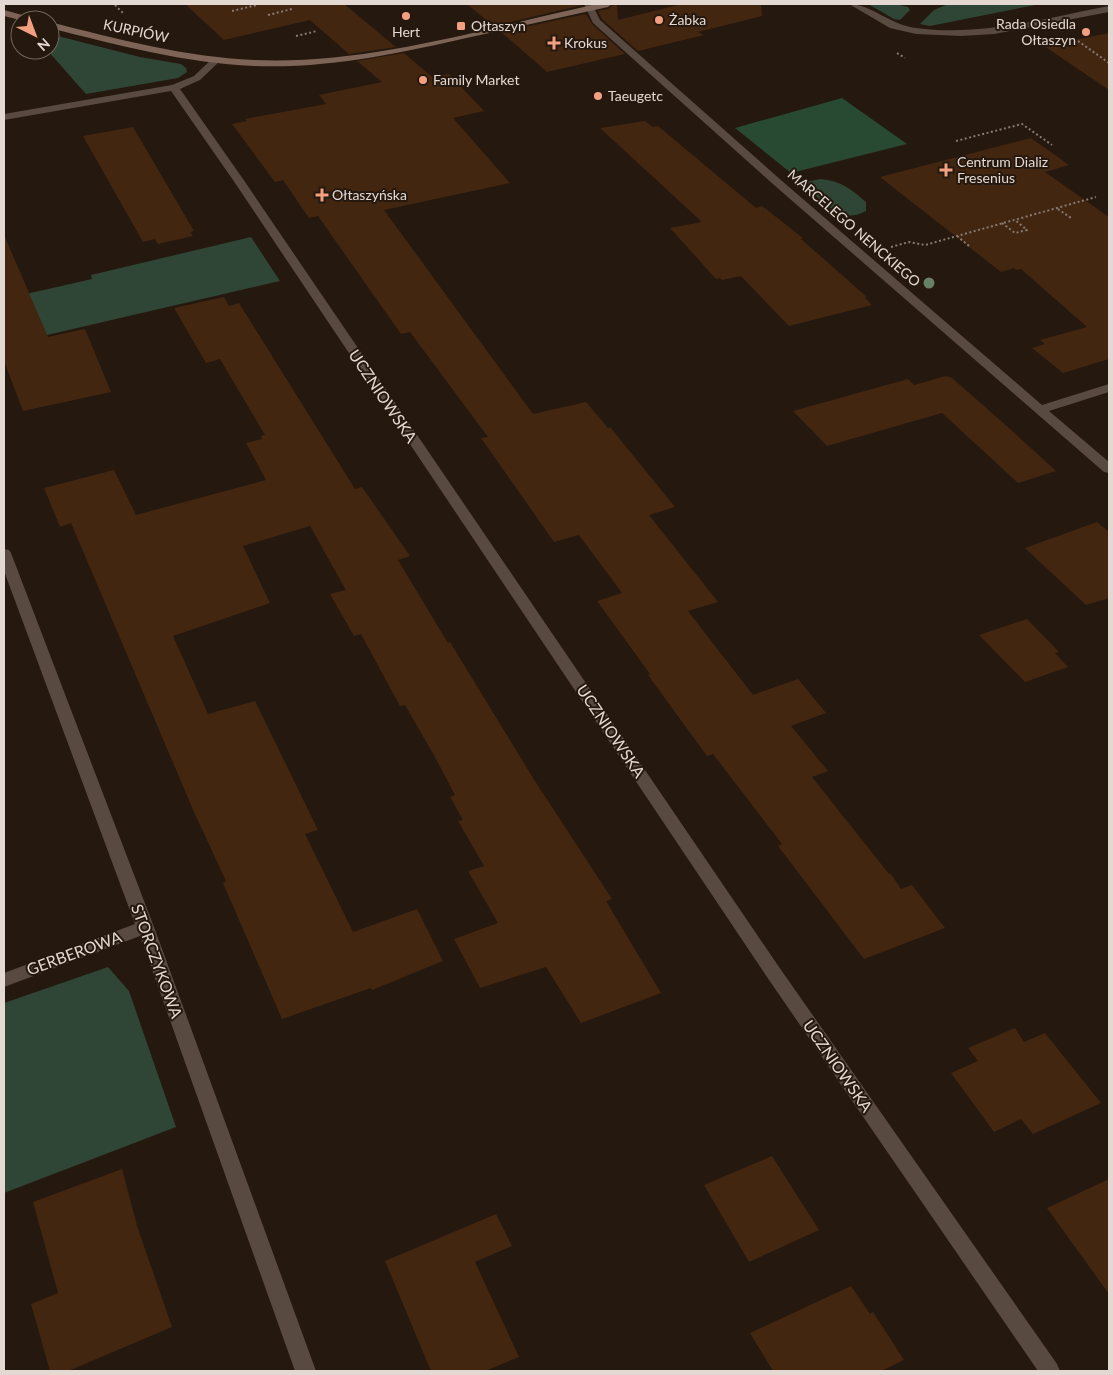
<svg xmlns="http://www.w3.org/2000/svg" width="1113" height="1375" viewBox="0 0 1113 1375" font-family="Lato,sans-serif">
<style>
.green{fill:#2f4535}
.forest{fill:#284932}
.building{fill:#432610}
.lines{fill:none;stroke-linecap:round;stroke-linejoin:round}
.path{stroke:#867a72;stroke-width:2;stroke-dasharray:2 2.5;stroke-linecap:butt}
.street{fill:#594a41;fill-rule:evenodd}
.secondary{fill:#7d6457;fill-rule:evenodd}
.tree{fill:#668165}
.poi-dot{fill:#f2a07f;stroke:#25180e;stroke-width:2}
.labels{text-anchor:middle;stroke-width:4;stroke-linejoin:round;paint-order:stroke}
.far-poi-label{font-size:14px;fill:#e3d9d2;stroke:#25180e;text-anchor:start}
.far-street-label{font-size:14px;fill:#e3d9d2;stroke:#25180e}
.street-label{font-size:16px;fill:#e3d9d2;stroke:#25180e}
</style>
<rect width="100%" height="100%" fill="#25180e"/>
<g class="green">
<path d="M868,4h27l13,3 2,3 -10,10 -6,-1z"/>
<path d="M948,4h92l-110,22 -10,-2 14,-14z"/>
<path d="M50,34l90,23 41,7 5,4 1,4 -9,6 -92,16 -39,-44h3z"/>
<path d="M820,179c22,2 29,9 46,23v9c-25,14 -41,-8 -59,-23l-1,-6z"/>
<path d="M251,237l29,44 -276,64v-46l88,-20 -1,-4z"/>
<path d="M108,967l21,24 47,136 -172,66v-190z"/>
</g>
<path class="forest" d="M842,98l65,46 -116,29 -56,-45z"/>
<g class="building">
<path d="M185,4h159l52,43 -47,7 -39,-34 -86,20z"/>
<path d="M467,4h115l1,1 -90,21z"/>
<path d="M614,4h3l1,16 64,-16h79l1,12 -64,16 6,3 -66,16 -36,-32 -4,-8 10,-2z"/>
<path d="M586,14l6,10 33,30 -78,18 -46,-40z"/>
<path d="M1109,33v57l-65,-44z"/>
<path d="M404,53l28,24 17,-3 35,37 -31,7 57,65 -126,27 149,204 53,-12 22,26 2,-1 65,80 -26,8 69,87 -30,9 65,84 45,-16 28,34 -35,13 37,45 -16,6 77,97h2l10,15 11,-4 33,43 -81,31 -86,-113 4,-2 -69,-90 -6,2 -59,-81 2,-1 -53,-73 25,-8 -43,-58 -25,7 -73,-104 7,-1 -78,-105 -9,2 -83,-118 -9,2 -26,-38 -8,2 -43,-58 15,-3 -2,-2 81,-15 -7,-9 63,-13 -25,-21z"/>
<path d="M645,121l8,6 5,-1 98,82 6,-2 41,32 -2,1 66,58 -2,1 7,7 -83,21 -48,-50 -19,4 -2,-2 -4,1 -46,-51 32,-6 -102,-94z"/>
<path d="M133,127l61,104 -4,1 3,4 -35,8 -3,-5 -12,3 -60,-106z"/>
<path d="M1031,138l38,27 -24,7 64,45v142l-46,14 -31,-25 13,-4 -5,-4 47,-13 -66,-58 -5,1 -2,-2 -13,4 -121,-95z"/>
<path d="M4,235l44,102 37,-8 26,63 -88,19 -19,-50z"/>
<path d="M224,297l5,9 10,-3 116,186 7,-2 48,69 -12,4 50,83 2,-1 83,136 79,121 -6,2 55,92 -80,30 -35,-56 -66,21 -26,-49 44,-16 -30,-52 16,-5 -26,-45 5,-1 -13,-23 5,-2 -20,-38 -30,-52 -5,1 -39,-72 -7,2 -24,-42 16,-4 -36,-64 -67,20 27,57 -97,33 35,78 47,-13 63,129 -13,4 48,98 64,-23 26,52 -71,29 -1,-2 -89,31 -59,-136 3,-2 -32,-69 -123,-289 -11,4 -16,-39 70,-18 22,45 130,-35 -20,-37 16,-4 -1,-3 4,-1 -45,-76 -14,4 -32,-55z"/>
<path d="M946,376l6,2 48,42 56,51 -38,12 -76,-70 -115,33 -34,-35 115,-32 6,6z"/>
<path d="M1097,522l12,10v66l-23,7 -61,-57z"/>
<path d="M1027,619l32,33 -4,1 13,14 -43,15 -46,-47z"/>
<path d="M1015,1028l9,14 21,-9 56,70 -68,31 -12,-15 -27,13 -43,-59 27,-12 -10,-13z"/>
<path d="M772,1156l47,74 -70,32 -45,-77z"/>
<path d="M122,1169l16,60 34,98 -104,44h-18l-19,-67 27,-11 -25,-91z"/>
<path d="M1109,1179v115l-62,-86z"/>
<path d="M496,1214l16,32 -37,16 44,95 -34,14h-54l-46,-110z"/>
<path d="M851,1286l19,28 3,-2 31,48 -23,11h-108l-23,-38z"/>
</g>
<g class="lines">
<g class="path">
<path d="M115,5l9,9"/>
<path d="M232,11l25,-6"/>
<path d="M268,15l24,-6"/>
<path d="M296,36l21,-5"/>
<path d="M1078,41l31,22"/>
<path d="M897,53l8,5"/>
<path d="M956,141l66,-17 30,21"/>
<path d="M1058,209l13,9"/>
<path d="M1002,223l13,10 12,-3 -12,-10"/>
<path d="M957,236l12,10"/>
<path d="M891,247l18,-5 16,3 171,-48"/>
</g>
<g class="street">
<path d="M584,4h8l8,16 182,161 260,224 67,-21v8l-60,19 60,51v11l-5,-1 -330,-287 -181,-162z"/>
<path d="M849,4c22,0 41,21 67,24 65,9 130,-10 193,-22v6l-115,22 -33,2 -45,-2 -26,-6z"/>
<path d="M216,57l5,3 -21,20 -20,9 63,90 536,788 278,397 3,7h-22l-271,-394 -534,-797 -62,-89 -167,29v-6l168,-29 22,-9 19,-18z"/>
<path d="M4,549l5,1 2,3 143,374 162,444h-21l-155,-435 -136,51v-14l131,-49 -131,-353z"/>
</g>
<g class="secondary">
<path d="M597,4h15l-4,3c-46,10 -91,20 -137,30 -71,16 -143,32 -217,29 -69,-3 -137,-21 -204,-38v-6c67,17 135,35 204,38 114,5 232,-32 343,-56z"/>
<path d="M4,10l29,8 2,2h-15l-16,-4z"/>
</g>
</g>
<circle class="tree" cx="929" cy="283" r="5.5"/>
<g class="poi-dot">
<circle cx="406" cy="16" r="5"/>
<circle cx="659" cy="20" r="5"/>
<rect x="456" y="21" width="10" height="10" rx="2.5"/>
<circle cx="1086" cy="32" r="5"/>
<path d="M551.5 35.5h5v5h5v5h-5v5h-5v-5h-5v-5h5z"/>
<circle cx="423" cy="80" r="5"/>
<circle cx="598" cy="96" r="5"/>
<path d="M943.5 162.5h5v5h5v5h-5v5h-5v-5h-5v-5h5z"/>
<path d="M319.5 187.5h5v5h5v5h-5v5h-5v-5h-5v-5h5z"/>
</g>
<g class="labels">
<g class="far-poi-label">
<text x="669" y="25">Żabka</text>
<text x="1076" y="29" text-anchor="end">Rada Osiedla<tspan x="1076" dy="16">Ołtaszyn</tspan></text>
<text x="471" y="31">Ołtaszyn</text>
<text x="406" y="37" text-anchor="middle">Hert</text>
<text x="564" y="48">Krokus</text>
<text x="433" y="85">Family Market</text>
<text x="608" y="101">Taeugetc</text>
<text x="957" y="167">Centrum Dializ<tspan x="957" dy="16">Fresenius</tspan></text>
<text x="332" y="200">Ołtaszyńska</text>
</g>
<g class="far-street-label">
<text transform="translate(136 31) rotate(12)" y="5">KURPIÓW</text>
<text transform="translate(854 228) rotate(41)" y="5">MARCELEGO NENCKIEGO</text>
</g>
<g class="street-label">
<text transform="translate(383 396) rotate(56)" y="6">UCZNIOWSKA</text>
<text transform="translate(611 731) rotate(56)" y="6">UCZNIOWSKA</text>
<text transform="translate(74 953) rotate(-20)" y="6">GERBEROWA</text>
<text transform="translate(157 961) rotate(70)" y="6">STORCZYKOWA</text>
<text transform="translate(838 1066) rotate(55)" y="6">UCZNIOWSKA</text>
</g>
</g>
<rect width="1113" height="1375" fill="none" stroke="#e3d9d2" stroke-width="10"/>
<g transform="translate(35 35) rotate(138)"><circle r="24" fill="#25180e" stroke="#71655c"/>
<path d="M0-4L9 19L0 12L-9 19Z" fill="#f2a07f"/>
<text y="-8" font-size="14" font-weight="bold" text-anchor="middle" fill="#e3d9d2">N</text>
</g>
</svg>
